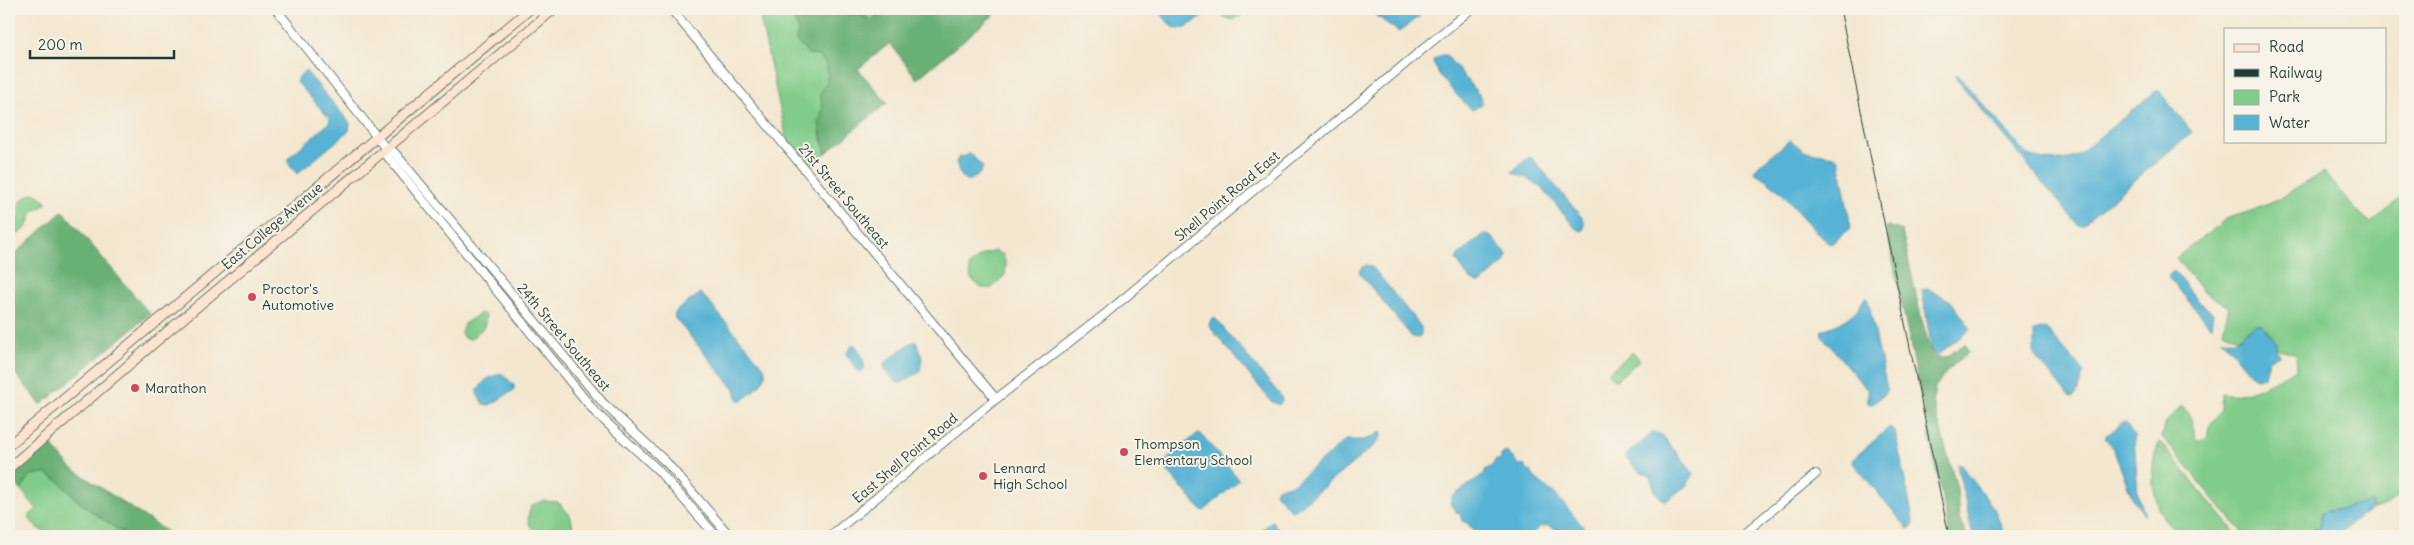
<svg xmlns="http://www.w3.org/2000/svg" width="2414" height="545" viewBox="0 0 2414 545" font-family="Delius,sans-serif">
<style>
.green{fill:#81cc8a;stroke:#50845f}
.forest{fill:#68b076;stroke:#447655}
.water{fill:#57b3d5;stroke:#3b7884}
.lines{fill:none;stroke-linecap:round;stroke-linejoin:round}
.tertiary-casing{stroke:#69786b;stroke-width:10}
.secondary-casing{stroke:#69786b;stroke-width:11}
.tertiary{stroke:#fff;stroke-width:8}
.secondary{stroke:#fde4d1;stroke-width:9}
.rail{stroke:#1f3d34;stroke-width:1}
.poi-dot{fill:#d1495b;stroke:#f7f3e8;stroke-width:2}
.labels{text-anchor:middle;stroke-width:4;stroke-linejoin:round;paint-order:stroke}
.street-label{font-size:14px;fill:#1f3d34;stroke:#f7f3e8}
.poi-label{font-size:14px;fill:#1f3d34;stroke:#f7f3e8;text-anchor:start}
</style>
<rect width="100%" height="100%" fill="#f7f3e8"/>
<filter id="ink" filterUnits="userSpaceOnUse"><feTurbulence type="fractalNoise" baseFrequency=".02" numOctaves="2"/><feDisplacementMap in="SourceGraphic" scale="10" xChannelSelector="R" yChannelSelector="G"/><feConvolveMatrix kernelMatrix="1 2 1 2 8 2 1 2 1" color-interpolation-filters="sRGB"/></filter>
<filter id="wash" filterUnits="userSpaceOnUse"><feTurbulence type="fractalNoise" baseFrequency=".0096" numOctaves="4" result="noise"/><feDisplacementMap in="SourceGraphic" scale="20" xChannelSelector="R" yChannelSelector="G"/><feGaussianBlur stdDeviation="1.12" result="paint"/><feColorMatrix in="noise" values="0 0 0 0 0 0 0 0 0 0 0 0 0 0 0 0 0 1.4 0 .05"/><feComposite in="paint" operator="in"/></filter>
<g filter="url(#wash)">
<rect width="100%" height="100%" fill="#f3e7d0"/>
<g class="green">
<path d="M758,9h31l23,46 7,1c13,12 10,25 1,38l3,12 -3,27 6,20 -18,15 -20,-23z"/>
<path d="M837,9h46v1l-11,10 -9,-4 -22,-2z"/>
<path d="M1213,9h37l-16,11 -8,-2z"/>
<path d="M2324,172l38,45 9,6 34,-29v302l-3,-3 -14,12 -18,5 3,-5 -47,6 -7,16 -36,9 -2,-4 -18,4h-18l-83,-99 4,-15 15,-16c13,8 10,21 16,35h5l5,-4 2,-11 12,-16 1,-17c24,7 54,-14 75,-24l-1,-15 -20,-6v-6l-11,-14 -16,1 -10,10 -16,-8 6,-24 -26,-15 -27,-34 50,-39 28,-9 25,-11z"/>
<path d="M34,193l10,6 2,5 -14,9 -4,13 -10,8 -5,-7 4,-3c4,-17 -3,-23 17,-31z"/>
<path d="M995,251l8,4 3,10 -1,10 -13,13h-10l-11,-9 -2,-13 13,-11z"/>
<path d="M481,313l5,3 -2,11 -13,12 -7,-1 -3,-5 3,-9z"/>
<path d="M1633,352l7,8 -25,21 -7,-8z"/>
<path d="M2160,442l78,94h-58c-6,-6 -14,-13 -18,-21 -10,-21 -14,-53 -2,-73z"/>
<path d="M45,473l14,8 21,22 47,33h-77l-14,-9 -8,-10 9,-8 -16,-19 9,-15z"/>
<path d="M543,501l15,1 12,13 3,12 -10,9h-25c-10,-11 -13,-17 -6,-31z"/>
</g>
<g class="forest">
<path d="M789,9h48l4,5 18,1 13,5 8,-5 3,-6h118l-84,70 -27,-36 -32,26 29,34 -61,50 -7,-29 4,-18 -3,-12c9,-13 12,-26 -1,-38l-11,-2 -12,-13 2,-11z"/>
<path d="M63,211l87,103 -109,91 -32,-39v-107z"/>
<path d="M1888,226l14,5 19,86 12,41h11l21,-14 3,9 -19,16 -14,18 -2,15 24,86 2,30 8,18h-17l-64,-309z"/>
<path d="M50,443l20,24 103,69h-46l-47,-33 -21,-22 -14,-8 -15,2 -9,15 -11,-14z"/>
</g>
<g class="water">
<path d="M1158,9h55c-6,5 -28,21 -35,20 -8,-1 -16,-15 -20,-20z"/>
<path d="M1372,9h45l2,8 -20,15 -24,-17z"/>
<path d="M1442,55h4l35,42v8l-9,5c-9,-8 -39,-38 -39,-50z"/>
<path d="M304,71h2l44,52 -1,8 -52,43 -9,-12v-4l41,-35 1,-4 -34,-38z"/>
<path d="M1957,74l70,81c16,7 31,7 48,2l81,-66h3l33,41 -109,92 -5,1 -120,-144 -2,-5z"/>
<path d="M1790,140l14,11 30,5 5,4 12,68 -20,16c-30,-20 -44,-55 -77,-72l1,-3z"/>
<path d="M970,153l13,14c-2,8 -8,11 -16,14l-6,-4 -5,-15 3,-5 7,-1z"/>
<path d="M1529,157l4,2 51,61v9l-4,2 -5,-3 -33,-40 -14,-9 -16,-7z"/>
<path d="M1483,235h7l17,20 -1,6 -25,22c-12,0 -19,-15 -25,-24l3,-5z"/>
<path d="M1367,265l6,3 48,59v8l-4,3 -5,-1 -51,-62 -2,-3 3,-5z"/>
<path d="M2172,272h3l23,29 15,12 -2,14 -43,-50z"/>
<path d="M1928,289l23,12 20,28 -36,28 -3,-6 -10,-61z"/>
<path d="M701,293l63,74c6,14 -12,25 -22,34l-4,-1 -3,-10 -61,-73 2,-6z"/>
<path d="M1865,297l3,3 19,89 -4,7 -11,8 -4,-1v-12l-47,-56 1,-5c23,-8 31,-12 43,-33z"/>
<path d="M1215,318l66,78 1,4 -3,5 -8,-4 -62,-75 1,-5z"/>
<path d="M2256,324h5l15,18v7l4,6 -11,4 -4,17 -7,3 -4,-1 -33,-40c21,8 20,-7 35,-14z"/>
<path d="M2045,328l39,44 -8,23 -3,2 -4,-1 -35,-41v-24z"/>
<path d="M916,341l6,15 -2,16 -19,11h-4l-11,-12 -3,-7 26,-20z"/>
<path d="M853,344c7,4 12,18 11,26l-5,3 -13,-19z"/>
<path d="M501,373l13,12v5l-24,15h-6l-7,-11 1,-6 9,-9z"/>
<path d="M2122,423h4l8,13 4,58 7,22 -12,-17 -20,-50 -8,-12z"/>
<path d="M1890,427l5,4 19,94 -6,4 -55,-66 1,-5z"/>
<path d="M1381,432l1,3 -7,10 -76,62 -7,4 -17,-18 2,-5 16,-4 53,-44h19z"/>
<path d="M1653,432l9,3 32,39 -7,11 -21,16c-10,-4 -13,-15 -16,-25l-14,-7 -11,-13z"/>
<path d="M1198,433l3,1 37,44v3l-34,30 -3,-1 -39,-45 1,-2z"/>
<path d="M1507,452l13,13h4l5,7 2,-1 3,6 22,18 31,36 1,5c-9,0 -36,-7 -43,-12v3l-4,-1 -8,8 2,2h-56l-12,-13 -5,-2 -2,-8 -4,-1 -6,-8 2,-7 33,-24v-3l7,-4 4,-7 3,2 3,-7z"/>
<path d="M1957,465h4l34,45 10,26h-32z"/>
<path d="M2372,502l-2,8 -34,26h-31l14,-10 3,-13z"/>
<path d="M1272,521l12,15h-30z"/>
</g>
</g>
<g filter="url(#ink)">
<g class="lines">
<defs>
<g id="tertiary">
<path d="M276,9l101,128 9,12 2,8 207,255 63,58 58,66"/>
<path d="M671,9l325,390"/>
<path d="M386,149l8,3 209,251 63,59 64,74"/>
<path d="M830,536l166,-137 108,-84 367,-306"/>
<path d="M1741,536l75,-62"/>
</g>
<g id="secondary">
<path d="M9,445l521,-436"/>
<path d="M9,468l159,-137 386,-322"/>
</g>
</defs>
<use href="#tertiary" class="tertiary-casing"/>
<use href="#secondary" class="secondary-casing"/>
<use href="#tertiary" class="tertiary"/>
<use href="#secondary" class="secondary"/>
<path class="rail" d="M1840,9l109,527"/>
</g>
</g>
<g class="poi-dot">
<circle cx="252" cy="297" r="5"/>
<circle cx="135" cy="388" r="5"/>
<circle cx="1124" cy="452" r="5"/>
<circle cx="983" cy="476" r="5"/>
</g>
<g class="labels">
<g class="street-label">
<text transform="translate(844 196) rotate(50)" y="5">21st Street Southeast</text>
<text transform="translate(1227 196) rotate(-40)" y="5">Shell Point Road East</text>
<text transform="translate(272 226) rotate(-40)" y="5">East College Avenue</text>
<text transform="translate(564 337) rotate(50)" y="5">24th Street Southeast</text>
<text transform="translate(905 458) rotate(-40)" y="5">East Shell Point Road</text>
</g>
<g class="poi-label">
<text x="262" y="294">Proctor's<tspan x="262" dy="16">Automotive</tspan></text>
<text x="145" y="393">Marathon</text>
<text x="1134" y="449">Thompson<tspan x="1134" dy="16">Elementary School</tspan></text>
<text x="993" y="473">Lennard<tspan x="993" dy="16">High School</tspan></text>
</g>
</g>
<rect width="2414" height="545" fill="none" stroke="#f7f3e8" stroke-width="30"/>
<rect x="2224" y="28" width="162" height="115" fill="#f7f3e8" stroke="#a1aaa0"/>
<rect x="2234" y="44" width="25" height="8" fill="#fde4d1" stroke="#a1aaa0"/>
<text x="2269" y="52" font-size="15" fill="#1f3d34">Road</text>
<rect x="2234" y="69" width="25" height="8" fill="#1f3d34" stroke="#a1aaa0"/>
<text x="2269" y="78" font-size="15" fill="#1f3d34">Railway</text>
<rect x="2234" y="90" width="25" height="15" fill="#81cc8a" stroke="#a1aaa0"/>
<text x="2269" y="102" font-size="15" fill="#1f3d34">Park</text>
<rect x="2234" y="115" width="25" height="15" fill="#57b3d5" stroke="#a1aaa0"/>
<text x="2269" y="128" font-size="15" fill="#1f3d34">Water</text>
<path d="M30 50v8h144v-8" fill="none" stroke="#1f3d34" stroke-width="2.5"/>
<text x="38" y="50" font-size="15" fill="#1f3d34" stroke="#f7f3e8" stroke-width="4" paint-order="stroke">200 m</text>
</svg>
